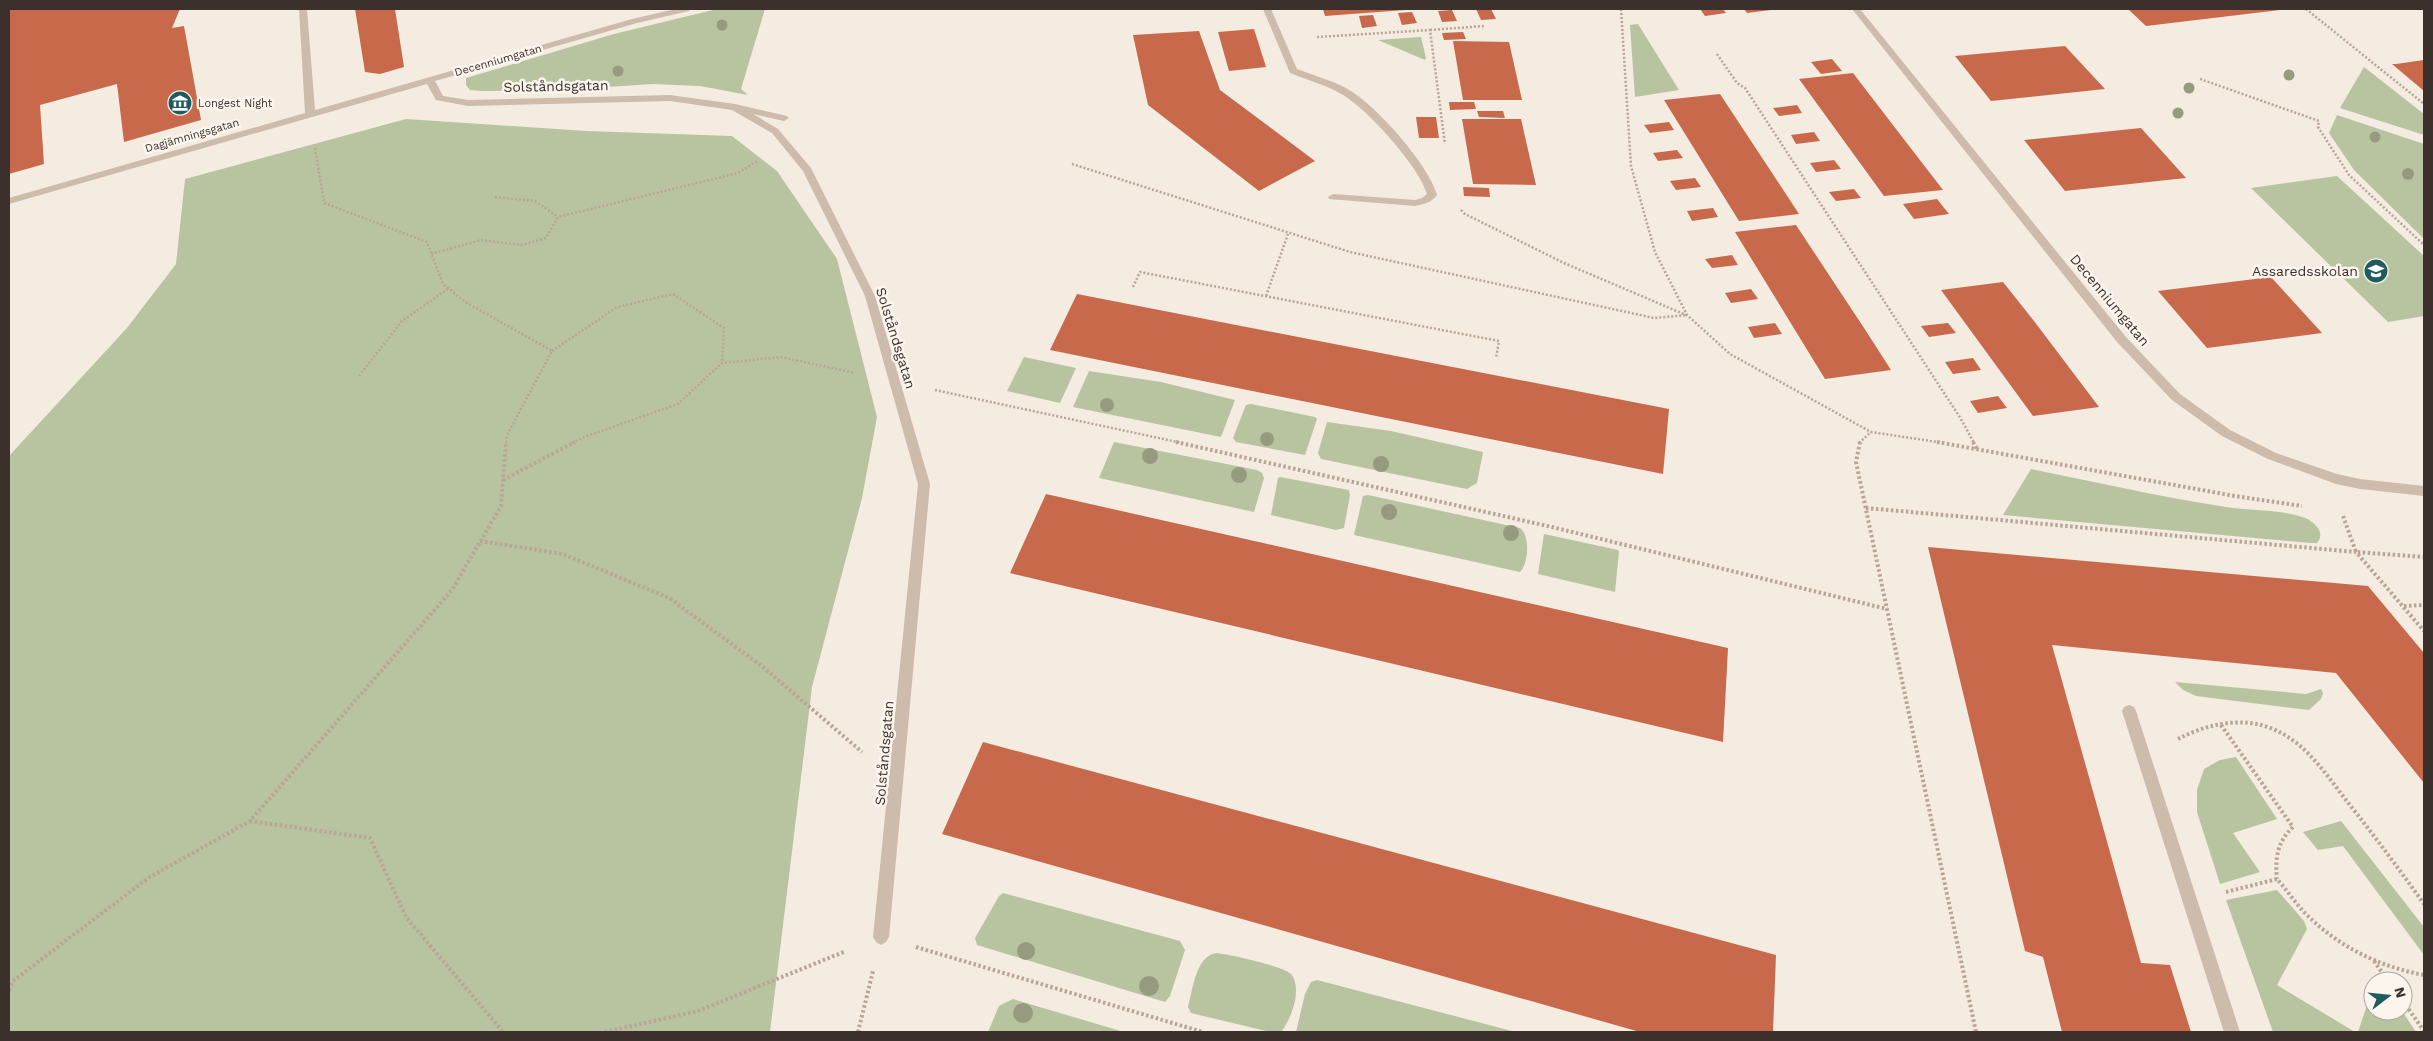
<svg xmlns="http://www.w3.org/2000/svg" width="2433" height="1041" viewBox="0 0 2433 1041" font-family="'Work Sans',sans-serif">
<style>
.green{fill:#b8c4a0}
.building{fill:#c8694b}
.lines{fill:none;stroke-linecap:round;stroke-linejoin:round}
.path-far1{stroke:#b9a596;stroke-width:2.5;stroke-dasharray:2 2;stroke-linecap:butt}
.path{stroke:#b9a596;stroke-width:4;stroke-dasharray:2.5 2.5;stroke-linecap:butt}
.minor{fill:#cdbbac;fill-rule:evenodd}
.tree{fill:#969b7f}
.labels{text-anchor:middle;stroke-width:5;stroke-linejoin:round;paint-order:stroke}
.far-street-label{font-size:11px;fill:#3b302b;stroke:#fbf5ee}
.far-poi-label{font-size:11px;fill:#3b302b;stroke:#fbf5ee;text-anchor:start}
.street-label{font-size:14px;fill:#3b302b;stroke:#fbf5ee}
.poi-label{font-size:14px;fill:#3b302b;stroke:#fbf5ee;text-anchor:end}
</style>
<rect width="100%" height="100%" fill="#f4ebe1"/>
<g class="green">
<path d="M717,9h48l-24,80 7,6 -48,-9 -47,-2 -93,6 -77,1 -13,-1 -4,-5v-7l148,-44z"/>
<path d="M1638,24l41,66 -44,7 -5,-72z"/>
<path d="M1421,37l5,21 -1,2 -47,-20z"/>
<path d="M2364,67l60,47v21l-84,-27z"/>
<path d="M2337,115l87,29v95l-70,-69 -25,-37z"/>
<path d="M406,119l180,12 146,5 45,35 60,88 40,158 -15,81 -50,189 -42,345h-761v-576l118,-128 49,-64 9,-85z"/>
<path d="M2337,176l87,80v60l-36,6 -137,-134z"/>
<path d="M1024,357l52,11 -16,35 -53,-12z"/>
<path d="M1089,371l72,11 74,18 -14,37 -148,-30z"/>
<path d="M1251,404l64,13 2,2 -12,36 -69,-13 -3,-4 13,-33z"/>
<path d="M1327,422l64,9 92,21 -6,31 -10,6 -146,-30 -3,-6z"/>
<path d="M1114,442l143,28 5,3 2,5 -10,34 -155,-34z"/>
<path d="M2031,469c65,13 130,28 195,38 25,4 55,2 79,11 10,4 21,15 12,25h-7l-307,-28z"/>
<path d="M1280,477l69,13 1,5 -6,33 -8,2 -65,-15 7,-37z"/>
<path d="M1368,495l152,33c10,7 9,35 0,44l-166,-37 9,-39z"/>
<path d="M1544,534l74,16 1,2 -4,40 -77,-18z"/>
<path d="M2175,682l131,12 15,-5 2,4 -2,6 -12,11 -113,-14 -13,-6z"/>
<path d="M2236,757l41,62 -44,14 27,39 -40,12 -23,-72v-22l7,-21 16,-9z"/>
<path d="M2341,821l83,106v28l-81,-109 -25,4 -15,-18z"/>
<path d="M2277,890l27,31 3,8 -30,56 78,47h-82l-47,-132z"/>
<path d="M1003,893l177,48 5,9 -15,46 -5,6 -188,-57 -2,-7 24,-42z"/>
<path d="M1216,953c13,1 66,13 75,21 12,14 0,46 -10,58h-11l-79,-19 -3,-6c5,-17 7,-50 28,-54z"/>
<path d="M1317,980l195,51 2,1h-218l9,-38 6,-12z"/>
<path d="M2373,987v24h29l14,21h-58z"/>
<path d="M1013,999l111,33h-136l11,-26z"/>
</g>
<g class="building">
<path d="M10,9h170l-8,19 12,-2 17,94 -77,22 -7,-58 -77,21 4,59 -35,10z"/>
<path d="M355,9h40l9,58 -24,7 -15,-2z"/>
<path d="M1323,9h82v1l-80,6z"/>
<path d="M1476,9h15l5,10 -15,1z"/>
<path d="M1700,9h23l3,4 -21,3z"/>
<path d="M1744,9h27v1l-24,3z"/>
<path d="M2128,9h151l1,1 -134,16z"/>
<path d="M1452,10l5,11 -15,1 -4,-11z"/>
<path d="M1412,12l5,11 -15,2 -4,-12z"/>
<path d="M1373,15l4,11 -15,2 -3,-12z"/>
<path d="M1254,29l12,38 -37,4 -11,-39z"/>
<path d="M1199,31l21,59 95,71 -56,30 -111,-86 -15,-70z"/>
<path d="M1463,32l3,7 -22,1 -2,-7z"/>
<path d="M1453,41l56,1 13,58h-59z"/>
<path d="M2065,46l40,43 -114,12 -36,-45z"/>
<path d="M1832,59l10,12 -21,3 -10,-12z"/>
<path d="M2424,60v31l-32,-27h4z"/>
<path d="M1853,73l43,56 47,61 -59,6 -85,-117z"/>
<path d="M1720,94l58,88 21,32 -60,7 -75,-121z"/>
<path d="M1449,102h25l2,7 -26,1z"/>
<path d="M1797,105l5,8 -23,3 -6,-8z"/>
<path d="M1477,111h26l2,7 -26,-1z"/>
<path d="M1416,117h20l3,21h-20z"/>
<path d="M1462,119h59l15,66 -63,-1z"/>
<path d="M1669,122l5,8 -24,3 -6,-8z"/>
<path d="M2141,128l45,50 -121,13 -41,-51z"/>
<path d="M1814,132l6,9 -24,3 -5,-9z"/>
<path d="M1677,150l6,8 -25,3 -5,-8z"/>
<path d="M1834,160l7,9 -25,3 -6,-9z"/>
<path d="M1695,178l6,9 -25,3 -6,-9z"/>
<path d="M1463,187l26,1 1,9 -26,-1z"/>
<path d="M1854,189l7,9 -25,3 -7,-9z"/>
<path d="M1937,199l12,15 -35,5 -11,-15z"/>
<path d="M1713,208l5,9 -26,4 -5,-10z"/>
<path d="M1796,225l70,106 25,39 -66,9 -90,-147z"/>
<path d="M1732,255l6,10 -26,3 -7,-9z"/>
<path d="M2271,277l51,56 -115,15 -49,-57z"/>
<path d="M2003,282l31,39 65,86 -66,9 -92,-126z"/>
<path d="M1751,289l7,10 -27,4 -6,-10z"/>
<path d="M1077,294l592,115 -6,65 -613,-124z"/>
<path d="M1775,323l7,11 -28,4 -6,-11z"/>
<path d="M1948,323l8,10 -27,4 -8,-11z"/>
<path d="M1973,358l8,12 -28,4 -8,-12z"/>
<path d="M1998,396l9,12 -29,5 -8,-12z"/>
<path d="M1046,494l682,154 -5,94 -713,-169z"/>
<path d="M1928,547l440,39 56,67v130l-88,-110 -284,-28 89,318 29,2 21,67h-129l-19,-75 -18,-6z"/>
<path d="M983,742l793,213 -3,77h-133l-698,-198z"/>
</g>
<g class="lines">
<g class="path-far1">
<path d="M1621,9l10,157 24,86 32,63 43,39 141,78 73,11"/>
<path d="M2306,9l118,95"/>
<path d="M1430,30l54,-4"/>
<path d="M1317,37l113,-7 15,114"/>
<path d="M1717,54l20,29 8,5 216,331 13,24"/>
<path d="M2200,79l119,42 -1,6 31,48 75,70"/>
<path d="M315,148l9,55 103,39 16,42 24,19 85,48 -45,84 -1,8"/>
<path d="M1072,164l278,88 304,66 33,-3"/>
<path d="M495,197l40,4 23,16"/>
<path d="M1461,210l4,4 99,49 122,52"/>
<path d="M431,254l50,-14 41,5 24,-7 12,-21 180,-44 19,-12"/>
<path d="M1133,287l7,-15 359,69 -3,17"/>
<path d="M1266,296l22,-62"/>
<path d="M552,351l65,-44 56,-13 51,34 -2,35"/>
<path d="M359,376l43,-55 47,-33"/>
<path d="M935,390l247,53"/>
<path d="M572,443l12,-6 94,-33 44,-41 59,-6 74,16"/>
<path d="M1859,443l12,-11"/>
</g>
<g class="path">
<path d="M1176,442l376,85 335,82"/>
<path d="M1860,442l-4,20 120,570"/>
<path d="M1937,442l298,54 67,10"/>
<path d="M1973,442l4,7"/>
<path d="M503,480l72,-38"/>
<path d="M1866,508l490,44 68,79"/>
<path d="M2343,516l13,36 68,5"/>
<path d="M480,541l83,13 106,44 94,69 99,85"/>
<path d="M2404,606l20,-1"/>
<path d="M2221,725l72,102c-16,15 -18,31 -16,52"/>
<path d="M2178,739c27,-14 62,-23 92,-11 34,12 55,45 76,72 27,34 53,69 78,104"/>
<path d="M250,821l120,17 36,79 97,115"/>
<path d="M2226,892l51,-13c11,12 20,27 32,38 32,31 72,50 115,58"/>
<path d="M916,947l287,85"/>
<path d="M2374,961l14,20"/>
<path d="M9,990l4,-9 135,-103 102,-57 202,-231 49,-84 5,-64"/>
<path d="M2403,1001l21,30"/>
<path d="M605,1032l93,-21 148,-60"/>
<path d="M858,1032l15,-61"/>
</g>
<g class="minor">
<path d="M299,9h8l8,101 317,-91 44,-10h14l-1,2 -52,12 -202,58 8,15 25,4 202,-5 65,9 52,12 2,2 -5,3 -31,-7 25,15 33,39 64,128 55,188 -41,453 -3,5 -5,3 -5,-3 -3,-5 45,-453 -53,-188 -62,-125 -31,-38 -40,-23 -62,-9 -202,5 -32,-6 -9,-16 -418,120v-6l296,-85z"/>
<path d="M1263,9h8l26,60c18,7 38,12 54,22 27,17 77,73 86,104 -6,8 -13,9 -22,11l-86,-7 -1,-2 5,-3 82,6 7,-2 5,-4c-8,-28 -59,-84 -84,-99 -16,-10 -36,-15 -53,-22z"/>
<path d="M1852,9h8l265,327 55,58 50,36 46,23 61,21 23,5 64,7v10l-64,-7 -24,-5 -68,-25 -46,-23 -50,-36 -55,-58z"/>
<path d="M2129,705l5,2 2,4 104,321h-16l-102,-321 2,-4z"/>
</g>
</g>
<g class="tree">
<circle cx="722" cy="25" r="5.5"/>
<circle cx="618" cy="71" r="5.5"/>
<circle cx="2289" cy="75" r="5.5"/>
<circle cx="2189" cy="88" r="5.5"/>
<circle cx="2178" cy="113" r="5.5"/>
<circle cx="2375" cy="137" r="5.5"/>
<circle cx="2408" cy="174" r="6"/>
<circle cx="1107" cy="405" r="7"/>
<circle cx="1267" cy="439" r="7"/>
<circle cx="1150" cy="456" r="8"/>
<circle cx="1381" cy="464" r="8"/>
<circle cx="1239" cy="475" r="8"/>
<circle cx="1389" cy="512" r="8"/>
<circle cx="1511" cy="533" r="8"/>
<circle cx="1026" cy="951" r="9"/>
<circle cx="1149" cy="986" r="10"/>
<circle cx="1023" cy="1013" r="10"/>
</g>
<defs>
<symbol id="museum-disc" viewBox="-11 -11 22 22"><circle r="9.5" fill="#1f5a5e" stroke="#fbf5ee"/><path d="M0-6L6-3V-2H-6V-3ZM-5-1h2V3h-2ZM-1-1h2V3h-2ZM3-1h2V3H3ZM-6 4H6V6H-6Z" fill="#fff"/></symbol>
<symbol id="school-disc" viewBox="-11 -11 22 22"><circle r="9.5" fill="#1f5a5e" stroke="#fbf5ee"/><path d="M0-5L7-2L0 1L-7-2ZM-4 1L0 2.5L4 1V4Q0 6-4 4Z" fill="#fff"/></symbol>
</defs>
<g fill-rule="evenodd">
<use href="#museum-disc" x="166" y="89" width="28" height="28"/>
<use href="#school-disc" x="2362" y="257" width="28" height="28"/>
</g>
<g class="labels">
<g class="far-street-label">
<text transform="translate(498 60) rotate(-16)" y="4">Decenniumgatan</text>
<text transform="translate(192 135) rotate(-16)" y="4">Dagjämningsgatan</text>
</g>
<g class="far-poi-label">
<text x="198" y="107">Longest Night</text>
</g>
<g class="street-label">
<text transform="translate(556 86) rotate(-1)" y="5">Solståndsgatan</text>
<text transform="translate(2110 300) rotate(50)" y="5">Decenniumgatan</text>
<text transform="translate(896 338) rotate(73)" y="5">Solståndsgatan</text>
<text transform="translate(884 753) rotate(-85)" y="5">Solståndsgatan</text>
</g>
<g class="poi-label">
<text x="2358" y="276">Assaredsskolan</text>
</g>
</g>
<rect width="2433" height="1041" fill="none" stroke="#3b302b" stroke-width="20"/>
<g transform="translate(2388 996) rotate(74)"><circle r="24" fill="#fbf5ee" stroke="#aea6a0"/>
<path d="M0-4L9 19L0 12L-9 19Z" fill="#1f5a5e"/>
<text y="-8" font-size="14" font-weight="bold" text-anchor="middle" fill="#3b302b">N</text>
</g>
</svg>
